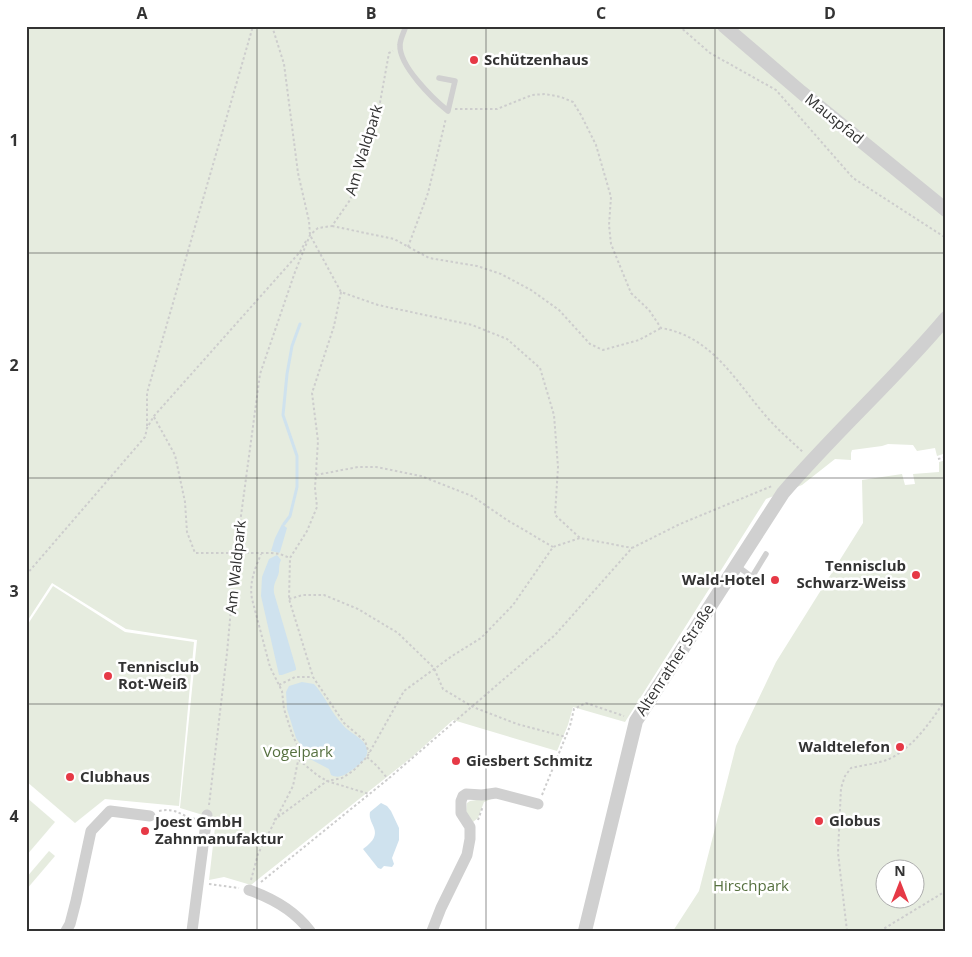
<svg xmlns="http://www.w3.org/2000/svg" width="972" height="957" viewBox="0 0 972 957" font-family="'Open Sans',sans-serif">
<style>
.green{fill:#e6ecdf;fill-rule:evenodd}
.water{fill:#cfe2ee}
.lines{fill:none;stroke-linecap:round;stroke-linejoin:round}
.stream{stroke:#cfe2ee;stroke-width:3}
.path{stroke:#cdcdcd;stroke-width:2;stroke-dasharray:2.5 2.5;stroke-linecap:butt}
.service{stroke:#d0d0d0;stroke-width:5.5}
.minor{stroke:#d0d0d0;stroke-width:11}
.tertiary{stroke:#d0d0d0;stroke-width:14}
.grid{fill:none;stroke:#333;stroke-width:1;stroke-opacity:0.55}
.poi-dot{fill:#e63946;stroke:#fff;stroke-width:2}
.labels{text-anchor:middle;stroke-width:5;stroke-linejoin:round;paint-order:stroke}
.poi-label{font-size:15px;font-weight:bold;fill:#333;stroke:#fff;text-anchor:start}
.street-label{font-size:15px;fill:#333;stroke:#fff}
.park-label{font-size:15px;fill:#56703f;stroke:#fff}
.neatline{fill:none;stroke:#333;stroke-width:2}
.grid-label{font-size:16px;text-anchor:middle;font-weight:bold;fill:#333}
</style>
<rect width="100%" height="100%" fill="#fff"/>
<g class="green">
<path d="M26,26h920v427l-9,3 -2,-8 -18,3 -4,-6 -25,-1 -6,2 -30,4 -1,3v7l-16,-1 -33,26 -36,14 -141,223 -52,-15 -5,18 -11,26 -104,-31 -41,37 -161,128 -27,-8 -15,3 7,-61 -36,-11 17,-168 -71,-11 -74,-46 -26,40z"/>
<path d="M946,460v471h-273l26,-40 37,-145 40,-84 87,-139 -1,-43 40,-6 3,11 10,-1 -2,-10 26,-2v-10zM884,870h30v30h-30z"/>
<path d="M53,586l72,46 69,10 -15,164 -74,-7 -30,24 -49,-42v-154z"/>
<path d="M26,797l29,25 -29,34z"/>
<path d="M496,797l-12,5 -6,16 -5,4 -7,-10 1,-9 3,-2z"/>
<path d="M49,851l6,5 -29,34v-12z"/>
</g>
<g class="water">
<path d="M282,524l5,4 -7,24 -1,1 -8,-2 4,-13z"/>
<path d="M277,555l4,5c-2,4 -2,7 -2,12 -2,9 -6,10 -5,21l22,75v2l-14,5h-3l-18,-79 1,-19 7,-18z"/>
<path d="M302,682l12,2c12,13 17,29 29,41 6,8 22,13 24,24 2,9 -9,17 -15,21 -7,5 -13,9 -21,5l-2,-6 -19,-10 -14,-21 -9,-29 -1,-17 3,-6z"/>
<path d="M381,803l6,3 4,5 8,17v12l-7,18 2,6 -2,3 -8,-1 -3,3 -3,-1 -15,-19c24,-17 4,-24 7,-37z"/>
</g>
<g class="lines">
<path class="stream" d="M284,524l6,-8 7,-29v-31l-14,-41 4,-41 5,-28 8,-22"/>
<g class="path">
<path d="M272,26l12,38 14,109 11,48 1,14 31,57 37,13 94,20 35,14 33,29 14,47 4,52 -3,48 25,23"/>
<path d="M679,26l31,27 66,37 77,88 93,60"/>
<path d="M455,109h42l35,-14 13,-1 16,3 12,5 8,13 15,30 15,52 -2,28 2,19 20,49 18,17 12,18c50,8 74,52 104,87 12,14 26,26 39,38"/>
<path d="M332,226l62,13 35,19 48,8 24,8 30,16 28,20 31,34 13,6 36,-10 22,-12"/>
<path d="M408,247l20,-54 18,-75"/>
<path d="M341,292l-7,34 -22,67 6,48 -3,47 2,19 -10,24 -17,27 -1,41 24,78 31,46 21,18 4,12"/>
<path d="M154,417l21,38 10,47 2,30 8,21h76l9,1 10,4"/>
<path d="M147,426v-33l106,-367"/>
<path d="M938,459l8,-2"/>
<path d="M316,475l42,-8h18l45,9 51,20 35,24 46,27"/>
<path d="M26,575l119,-138 2,-9 7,-12 146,-164 6,-11"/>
<path d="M289,599l14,-4h21l34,14 40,24 36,35 9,21 30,18 44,17 49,13"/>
<path d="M279,685l16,-8h17"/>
<path d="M367,757l10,9 11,13"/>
<path d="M299,760l18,15 10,6 42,13"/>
<path d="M542,795l28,-69 4,-17 12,-6 38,13"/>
<path d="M209,805l18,-152 9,-100 24,-179 35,-102 15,-37 8,-7 14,-2 18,-26 27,-81 12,-66 4,-2"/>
<path d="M159,811c19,-4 21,6 38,8"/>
<path d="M274,820l53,-39 15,-3 11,-7 14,-14 37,-66 48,-35 29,-18 32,-33 40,-58 27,-9 52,10"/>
<path d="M478,820l5,-14"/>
<path d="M251,880l7,-26 35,-68 7,-35 -8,-17 -8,-25 -2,-18 -12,-24 -18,-68c-3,-17 3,-30 9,-45"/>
<path d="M261,882l127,-103 167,-144 77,-87 48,-24 92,-38 1,1"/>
<path d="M209,884l30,4"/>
<path d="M847,931l-9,-78 3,-65 4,-12 6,-8c12,-3 26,-4 38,-9 25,-12 42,-38 57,-60"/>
<path d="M880,931l66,-40"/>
</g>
<g class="service">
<path d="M406,26c-2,6 -6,13 -6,19 -1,21 33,54 48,66l7,-30 -16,-3"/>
<path d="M736,565l16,12 14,-23"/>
</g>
<g class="minor">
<path d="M249,890c23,8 46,21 61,41"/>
<path d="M66,931l4,-7 6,-23 15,-70 19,-20 40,5"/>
<path d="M192,931l15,-116"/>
<path d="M432,931l9,-23 26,-53 3,-16v-12l-9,-14v-12l2,-5 3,-2 16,1 14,-2 42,11"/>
</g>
<g class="tertiary">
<path d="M724,26l77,66 145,118"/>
<path d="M585,931l51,-210 147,-228c52,-61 112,-114 163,-175"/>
</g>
</g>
<path class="grid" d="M257,26v905M486,26v905M715,26v905M26,253h920M26,478h920M26,704h920"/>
<g class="poi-dot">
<circle cx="474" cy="60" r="5"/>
<circle cx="916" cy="575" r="5"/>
<circle cx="775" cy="580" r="5"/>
<circle cx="108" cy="676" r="5"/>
<circle cx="900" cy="747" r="5"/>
<circle cx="456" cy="761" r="5"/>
<circle cx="70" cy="777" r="5"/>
<circle cx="819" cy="821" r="5"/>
<circle cx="145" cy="831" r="5"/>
</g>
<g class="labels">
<g class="poi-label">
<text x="484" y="65">Schützenhaus</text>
<text x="906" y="571" text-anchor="end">Tennisclub<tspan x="906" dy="17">Schwarz-Weiss</tspan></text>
<text x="765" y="585" text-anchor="end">Wald-Hotel</text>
<text x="118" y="672">Tennisclub<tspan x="118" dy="17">Rot-Weiß</tspan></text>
<text x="890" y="752" text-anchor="end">Waldtelefon</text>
<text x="466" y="766">Giesbert Schmitz</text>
<text x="80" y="782">Clubhaus</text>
<text x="829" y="826">Globus</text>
<text x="155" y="827">Joest GmbH<tspan x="155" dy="17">Zahnmanufaktur</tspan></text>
</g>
<g class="street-label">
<text transform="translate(834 119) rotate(39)" y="5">Mauspfad</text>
<text transform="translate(364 150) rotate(-73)" y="5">Am Waldpark</text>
<text transform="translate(236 567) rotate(-84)" y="5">Am Waldpark</text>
<text transform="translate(675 660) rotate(-57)" y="5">Altenrather Straße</text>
</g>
<g class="park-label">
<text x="298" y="757">Vogelpark</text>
<text x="751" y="891">Hirschpark</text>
</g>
</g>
<rect width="972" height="957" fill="none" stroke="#ffffff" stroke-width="55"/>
<g transform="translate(900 884)"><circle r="24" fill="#ffffff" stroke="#adadad"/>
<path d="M0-4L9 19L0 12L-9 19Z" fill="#e63946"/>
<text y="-8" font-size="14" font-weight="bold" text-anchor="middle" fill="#333333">N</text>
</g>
<rect x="28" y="28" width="916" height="902" class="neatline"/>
<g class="grid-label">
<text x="142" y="19">A</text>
<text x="371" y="19">B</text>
<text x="601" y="19">C</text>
<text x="830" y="19">D</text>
<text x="14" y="146">1</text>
<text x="14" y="371">2</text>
<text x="14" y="597">3</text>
<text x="14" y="822">4</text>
</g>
</svg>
